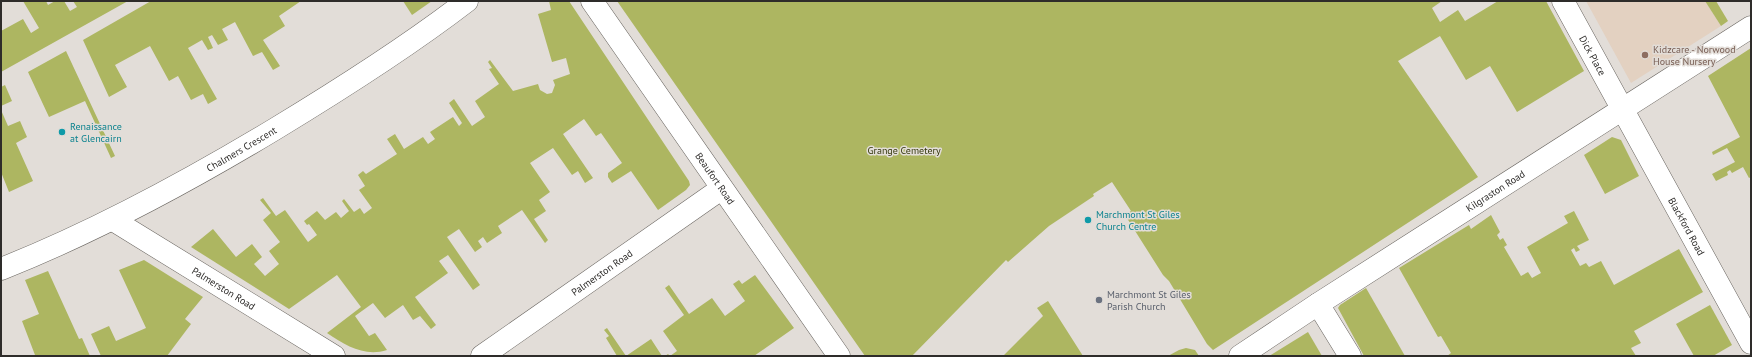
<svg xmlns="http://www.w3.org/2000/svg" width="1752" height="357" viewBox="0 0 1752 357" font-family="'PT Sans',sans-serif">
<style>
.education{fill:#e3d1c1}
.green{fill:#adb661}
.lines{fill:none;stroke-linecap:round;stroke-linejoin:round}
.minor-casing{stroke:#68645f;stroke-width:23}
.minor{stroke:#fff;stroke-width:22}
.education-dot{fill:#8d6e63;stroke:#e2ddd8;stroke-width:1.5}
.culture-dot{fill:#0f9aa8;stroke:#e2ddd8;stroke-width:1.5}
.worship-dot{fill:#6b7280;stroke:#e2ddd8;stroke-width:1.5}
.labels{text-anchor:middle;stroke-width:3;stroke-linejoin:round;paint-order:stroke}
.education-label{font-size:10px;fill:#785e54;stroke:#e2ddd8;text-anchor:start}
.street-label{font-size:10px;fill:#2e2c2a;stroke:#e2ddd8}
.culture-label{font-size:10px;fill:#0d838f;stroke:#e2ddd8;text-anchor:start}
.park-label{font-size:10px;fill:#34380c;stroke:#e2ddd8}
.worship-label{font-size:10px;fill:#5b616d;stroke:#e2ddd8;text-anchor:start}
</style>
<rect width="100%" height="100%" fill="#e2ddd8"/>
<path class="education" d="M1586,1h119l16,25 -90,57z"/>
<g class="green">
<path d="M23,1h23l2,4 7,-4h9l6,10 7,-4 -4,-6h55l-127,71v-41l22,-12 8,14 8,-5z"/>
<path d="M151,1h150l-22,15 6,10 -22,14 17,26 -7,4 -11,-18 -9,4 -18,-34 -13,7 6,11 -10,5 -6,-10 -4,2 5,11 -5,2 -6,-10 -14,8 29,51 -9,5 -5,-10 -12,6 -13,-24 -9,5 -19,-35 -35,19 12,22 -18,10 -26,-57z"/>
<path d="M403,1h29l-20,14z"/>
<path d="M549,1h20l120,180 1,4 -4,5 -28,20 -27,-39 -19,12 -4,-6v-4l14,-10 -21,-30 -5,3 -12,-17 -21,15 30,44 -8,5 -7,-12 -6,4 -19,-27 -23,15 20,29 -11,8 7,11 -12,8 14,21 -3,3 -23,-33 -24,16 4,7 -15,10 -4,-6 -5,4 4,6 -7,5 -16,-23 -12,8 33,48 -7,5 -25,-35 -9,6 9,12 -33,24 21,28 -5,4 -11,-13 -7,4 -10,-15 -18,13 -12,-15 -18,13 14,20 6,-3 12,17c-22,7 -41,-4 -60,-17l34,-26 -24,-32 -48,34 -98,-62 22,-18 23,28 16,-13 10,13 -8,7 11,12 14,-12 -10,-13 11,-9 -17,-22 8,-7 -11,-13 3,-2 13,18 9,-6 23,32 9,-7 -8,-11 -2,1 -3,-4 13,-10 8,9 11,-8 5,6 8,-7 -7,-10 2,-2 10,13 6,-4 4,6 8,-6 -13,-18 6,-4 -7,-11 5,-4 3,3 31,-20 -10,-15 8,-5 9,15 19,-12 5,7 7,-5 -5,-7 23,-15 6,9 3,-3 -13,-20 5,-4 18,27 13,-9 -10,-16 24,-17 -10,-15 3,-1 -4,-6 2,-2 23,31 25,-7 2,6 7,4 5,-1 3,-8 -2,-5 17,-6 -4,-16 -14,4 -14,-48 13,-4z"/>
<path d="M617,1h825l-10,7 8,14 18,-12 7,11 33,-20h48l38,70 -67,41 -27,-46 -24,14 -26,-44 -42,25 80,116 -265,173 -6,-6 -38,-63 -6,-6 -38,-60 6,-4 -19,-29 -19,12 1,2 -45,30 -41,36 -2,-2 -94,96h-47z"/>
<path d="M1705,1h11l12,20 -7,5z"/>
<path d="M1751,48v129l-2,1 -6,-11 -11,6 -2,-3 -3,2 1,3 -12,6 -4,-7 23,-12 -8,-14 -14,7 -1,-3 28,-15 -32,-61z"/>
<path d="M66,51l49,105 -4,2 -26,-57 -36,16 -21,-45z"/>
<path d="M5,85l7,16 -11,5v-19z"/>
<path d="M1,110l7,16 12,-5 7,16 -11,6 17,38 -24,11 -8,-20z"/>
<path d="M1612,137l9,3 18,36 -34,18 -21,-39z"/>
<path d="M1574,211l15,29 -12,6 3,4 -4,2 -2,-4 -3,2 9,16 6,-3 3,4 12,-6 13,24 65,-36 24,43 -69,39 7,12 -10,5 5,8h-189l4,-3 -10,-17 -3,1 -39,-69 70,-43 2,4 20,-14 9,17 -3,3 3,5 3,-2 4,7 -3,2 17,29 7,-4 4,6 9,-5 -14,-26 41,-24 -4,-7z"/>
<path d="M144,260l59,37 -18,22 6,5 -24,32h-66l-10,-22 18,-8 7,15 30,-13 -27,-58z"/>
<path d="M48,271l31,68 3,-1 8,18h-57l2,-1 -13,-34 17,-7 -14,-34z"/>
<path d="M755,275l39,53 -40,28h-89l3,-2 2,2 7,-5 -14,-20 21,-16 -19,-27 4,-3 20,29 23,-16 13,18 20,-15 -12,-17 6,-4 3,4z"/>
<path d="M1366,288l39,68h-41l-26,-48 2,-3z"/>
<path d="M1048,301l35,55h-80l40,-40 -6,-8z"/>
<path d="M1710,305l22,40 -19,11h-19l-18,-32z"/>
<path d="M607,328l19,28 25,-17 11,17h-45l-11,-18 3,-2 -5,-6z"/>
<path d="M1308,332l14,24h-53z"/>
<path d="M1186,348l9,2 4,6h-31l11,-6z"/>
</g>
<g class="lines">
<defs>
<g id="minor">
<path id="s1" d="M592,1l247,355"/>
<path id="s2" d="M1563,1l188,342"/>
<path id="s3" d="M113,220l221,136"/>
<path id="s4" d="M1,269c96,-38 186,-87 274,-140 66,-40 131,-81 192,-128"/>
<path d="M1318,304l32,52"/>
<path id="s5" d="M482,356l239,-167"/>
<path id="s6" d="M1240,356l78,-52 433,-277"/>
</g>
</defs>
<use href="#minor" class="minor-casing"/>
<use href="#minor" class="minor"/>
</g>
<circle class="education-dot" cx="1645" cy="55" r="4"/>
<g class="culture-dot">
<circle cx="62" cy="132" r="4"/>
<circle cx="1088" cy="220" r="4"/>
</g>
<circle class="worship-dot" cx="1099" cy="300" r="4"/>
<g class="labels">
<g class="education-label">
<text x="1653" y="53">Kidzcare - Norwood<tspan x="1653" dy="12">House Nursery</tspan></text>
</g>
<g class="street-label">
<text dy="4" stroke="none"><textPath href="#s2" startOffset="62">Dick Place</textPath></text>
<text dy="4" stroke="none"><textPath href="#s4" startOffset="269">Chalmers Crescent</textPath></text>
<text dy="4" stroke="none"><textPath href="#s1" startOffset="216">Beaufort Road</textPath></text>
<text dy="4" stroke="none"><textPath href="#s6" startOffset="304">Kilgraston Road</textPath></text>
<text dy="4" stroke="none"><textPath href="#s2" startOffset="257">Blackford Road</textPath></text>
<text dy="4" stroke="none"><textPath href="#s5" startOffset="146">Palmerston Road</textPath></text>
<text dy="4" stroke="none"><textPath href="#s3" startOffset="130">Palmerston Road</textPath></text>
</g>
<g class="culture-label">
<text x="70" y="130">Renaissance<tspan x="70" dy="12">at Glencairn</tspan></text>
<text x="1096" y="218">Marchmont St Giles<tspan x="1096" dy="12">Church Centre</tspan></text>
</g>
<g class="park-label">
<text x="904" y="154">Grange Cemetery</text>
</g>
<g class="worship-label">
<text x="1107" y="298">Marchmont St Giles<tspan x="1107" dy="12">Parish Church</tspan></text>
</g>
</g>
<rect width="1752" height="357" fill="none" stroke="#2e2c2a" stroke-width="4"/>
</svg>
